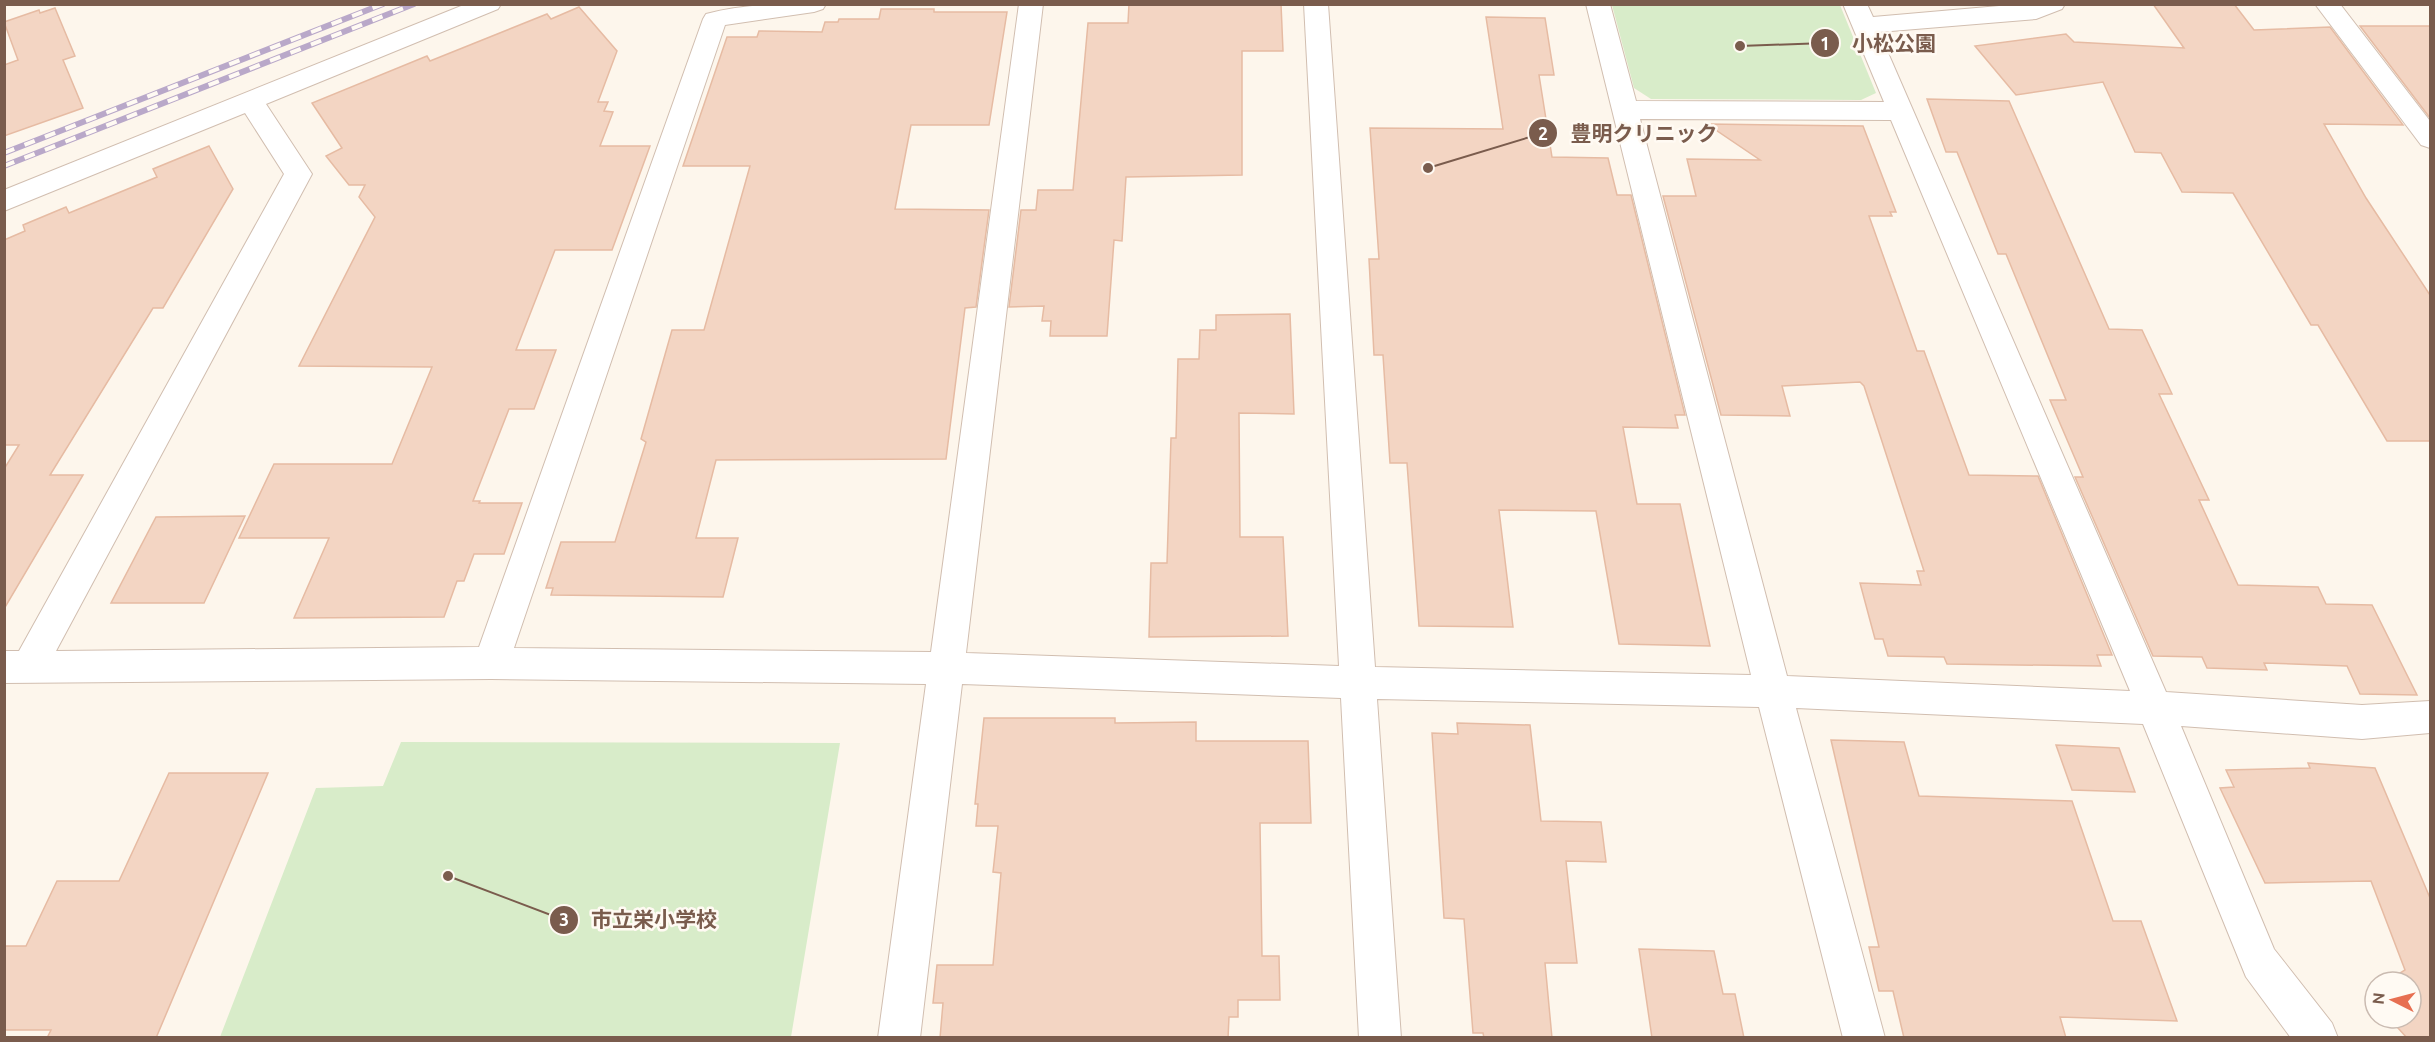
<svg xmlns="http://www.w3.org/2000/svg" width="2435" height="1042" viewBox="0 0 2435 1042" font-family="Ubuntu,'Noto Sans JP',sans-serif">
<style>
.green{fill:#d8ecc9}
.building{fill:#f3d5c3;stroke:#e6bba3;stroke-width:1.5}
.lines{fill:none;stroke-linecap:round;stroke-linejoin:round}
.minor-casing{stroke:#d1beb0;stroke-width:2}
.minor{fill:#fff;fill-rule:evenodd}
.rail-casing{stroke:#b9a8c9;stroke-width:6}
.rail{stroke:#fffaf3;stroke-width:4;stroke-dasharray:11;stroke-linecap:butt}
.leader{fill:none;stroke:#7a5c4d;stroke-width:2}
.callout-dot{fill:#7a5c4d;stroke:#fffaf3;stroke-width:2}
.mark-label{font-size:18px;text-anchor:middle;font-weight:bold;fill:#fff}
.callout-label{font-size:21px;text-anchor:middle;font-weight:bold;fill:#7a5c4d;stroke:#fffaf3;stroke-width:5;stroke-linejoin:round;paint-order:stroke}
</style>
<rect width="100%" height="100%" fill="#fdf6ec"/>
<g class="green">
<path d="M1612,5h228l36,88 -15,7 -210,-1 -17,-11z"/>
<path d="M401,742l439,1 -49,294h-571l96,-249 67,-2z"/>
</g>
<g class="building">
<path d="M1129,4h152l2,47h-41v124l-116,2 -4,64 -8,-1 -7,96h-57l1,-15h-9l2,-15 -35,1 12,-97h15l2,-20h35l15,-167h40z"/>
<path d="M2153,4h81l20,26 76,-3 73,98 -79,-1 42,74 64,97v146h-43l-69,-116h-7l-78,-132 -51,-1 -21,-39 -26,-1 -32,-70 -87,13 -41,-49 91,-12 8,8 110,6z"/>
<path d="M579,7l38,44 -19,51h10l-4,9 9,1 -13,34h50l-38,104h-57l-39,100h40l-22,59h-25l-36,92h7l-1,2h43l-18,51h-30l-10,27h-7l-13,36 -150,1 35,-80h-90l35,-74h118l40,-97 -133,-1 76,-149 -16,-20 6,-12h-16l-23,-29 16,-8 -30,-45 115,-47 3,5 117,-47 4,5z"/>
<path d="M55,8l20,48 -12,4 20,48 -79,28v-71l14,-5 -14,-38 35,-12 1,3z"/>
<path d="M881,9h53v3h73l-18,113h-78l-16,84 94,1 -13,97 -11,1 -19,151 -230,1 -20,78h42l-15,59 -172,-2 2,-7h-7l15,-46h54l31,-100 -5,-3 31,-109h32l46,-164h-67l44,-129h30l2,-6 63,1 3,-10h13l1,-3h40z"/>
<path d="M1486,17l59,1 9,57h-15l13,82 56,1 9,37h14l54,220h-10l3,13 -55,-1 14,77h43l30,142 -91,-2 -23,-133 -97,-1 14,117 -94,-1 -12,-163h-17l-7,-108h-9l-5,-96h10l-9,-131 133,1z"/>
<path d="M2360,26h70v92z"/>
<path d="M1927,99l82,2 100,228 33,1 30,64h-13l50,106h-10l39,85 80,2 8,17 46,1 45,90 -57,-1 -13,-28 -83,-3 3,7 -60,-2 -5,-11 -49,-1 -78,-179h8l-33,-77h16l-60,-146h-8l-41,-102h-11z"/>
<path d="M1707,124l156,2 33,86h-6l2,4h-23l48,135h7l45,124 69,1 74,179h-15l4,11 -154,-2 -3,-7 -56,-1 -5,-17h-8l-15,-56 61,2 -4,-14h7l-60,-185 -4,-4 -78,4 8,30 -69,-1 -58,-219h33l-9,-37 73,1z"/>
<path d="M209,146l24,43 -70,119h-10l-103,167h33l-79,134v-140l15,-24h-15v-205l21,-9 -2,-6 43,-18 3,6 88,-36 -4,-8z"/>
<path d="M1290,314l4,100 -55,-1 1,124h43l5,99 -139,1 2,-74h16l4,-125h5l2,-79h21l1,-29h16v-15z"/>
<path d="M245,516l-41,87h-93l45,-86z"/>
<path d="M984,718h131v5l81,-1v19h112l3,82h-51l2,133h17l1,44h-42v17h-9l-1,21h-288l3,-35h-10l4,-38h56l8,-92 -8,-1 5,-46h-22l2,-22h-3z"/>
<path d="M1457,723l73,2 11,96 60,1 5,40 -40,-1 11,102h-32l7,75h-68l-1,-5h-10l-9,-114 -20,-1 -12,-185 26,1z"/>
<path d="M1831,740l73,2 15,54 153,5 41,120h28l36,100 -117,-4 6,21h-162l-11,-47h-14l-10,-44h10z"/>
<path d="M2056,745l63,3 16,44 -63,-2z"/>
<path d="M2308,763l67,5 55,130v140h-23l-18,-20h22v-36h-25l19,-12 -34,-89 -106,2 -45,-95 14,-1 -8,-17 84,-2z"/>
<path d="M169,773h99l-112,265h-109l4,-8h-47v-84h22l31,-65h62z"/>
<path d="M1639,949l75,2 9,43h12l9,44h-92z"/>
</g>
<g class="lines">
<defs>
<g id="minor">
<path d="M466,4h35l-3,5 -232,95 46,70 -256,477 423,-4 224,-628 3,-5c40,-11 80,-10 120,-10l-3,5 -9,3 -89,13 -211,623 417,4 88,-648h24l-77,649 373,13 -35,-662h24l47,663 376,8 -165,-671h24l26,97 248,1 -41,-98h24l6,13 149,-13h43l-3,5 -26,10 -157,13 287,660 196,13 68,-4v32l-68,6 -181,-13 93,223 58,74 6,15h-47l-45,-61 -103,-253 -347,-16 89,330h-42l-84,-331 -382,-8 24,339h-42l-18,-340 -379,-14 -42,354h-42l48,-354 -435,-5 -487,4v-32h15l265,-477 -39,-61 -241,98v-21zM1640,119l251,1 239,571 -343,-15z"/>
<path d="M2315,4h25l90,117v27l-9,-3z"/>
</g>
</defs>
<use href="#minor" class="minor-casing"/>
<use href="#minor" class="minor"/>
<defs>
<g id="rail">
<path d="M4,153l379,-149"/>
<path d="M4,166l410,-162"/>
</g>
</defs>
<use href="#rail" class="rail-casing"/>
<use href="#rail" class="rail"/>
</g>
<path class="leader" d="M1740 46L1825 43M1428 168L1543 133M448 876L564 920"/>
<g class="callout-dot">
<circle cx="1740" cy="46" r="6"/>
<circle cx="1428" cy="168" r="6"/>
<circle cx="448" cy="876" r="6"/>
<circle cx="1825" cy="43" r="15"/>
<circle cx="1543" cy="133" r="15"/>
<circle cx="564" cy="920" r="15"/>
</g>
<g class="mark-label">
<text x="1825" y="50">1</text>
<text x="1543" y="140">2</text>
<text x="564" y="926">3</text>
</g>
<g class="callout-label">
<text x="1894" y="51">小松公園</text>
<text x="1644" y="141">豊明クリニック</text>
<text x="654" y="927">市立栄小学校</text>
</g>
<rect width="2435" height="1042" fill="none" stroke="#7a5c4d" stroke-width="12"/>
<g transform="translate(2393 1000) rotate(276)"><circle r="28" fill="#fffaf3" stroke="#cabbb1" stroke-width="1.5"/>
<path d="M0-4.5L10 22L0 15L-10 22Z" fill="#e76f51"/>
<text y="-9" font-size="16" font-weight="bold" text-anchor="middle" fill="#7a5c4d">N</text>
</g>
</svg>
